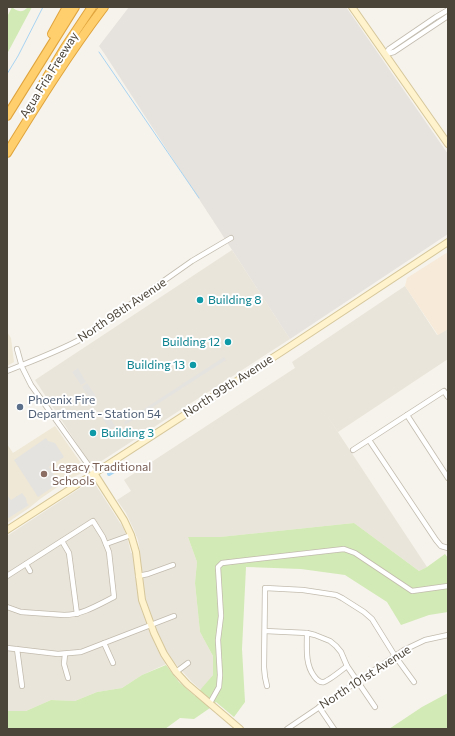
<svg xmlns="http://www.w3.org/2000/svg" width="455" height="736" viewBox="0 0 455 736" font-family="Commissioner,sans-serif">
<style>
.residential{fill:#eae5da}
.commercial{fill:#f7ead8}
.industrial{fill:#e6e2dd}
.education{fill:#efe8d6}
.green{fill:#d2eab5}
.parking{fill:#e5e3e0}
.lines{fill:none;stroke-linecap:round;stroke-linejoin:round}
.stream{stroke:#a9d4f2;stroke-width:1}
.canal{stroke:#a9d4f2;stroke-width:4}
.street-casing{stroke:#c2bbae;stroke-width:6}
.secondary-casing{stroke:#d6c79b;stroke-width:8}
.highway-casing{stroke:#e0a43c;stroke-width:10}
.street{stroke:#fff;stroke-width:4.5}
.secondary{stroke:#fff3cd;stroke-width:6}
.highway{stroke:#ffcf6e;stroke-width:8}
.culture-dot{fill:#0f9aa8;stroke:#fff;stroke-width:1.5}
.service-dot{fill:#5c6f8a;stroke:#fff;stroke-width:1.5}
.education-dot{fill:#8d6e63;stroke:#fff;stroke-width:1.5}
.labels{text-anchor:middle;stroke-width:4;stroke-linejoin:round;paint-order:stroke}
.street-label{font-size:12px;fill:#4b4439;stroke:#fff}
.culture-label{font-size:12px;fill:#0d838f;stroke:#fff;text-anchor:start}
.service-label{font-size:12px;fill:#4e5e75;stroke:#fff;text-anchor:start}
.education-label{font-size:12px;fill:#785e54;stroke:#fff;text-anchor:start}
</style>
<rect width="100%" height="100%" fill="#f6f3ec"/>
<g class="residential">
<path d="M232,250l58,89 -190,123 -6,2 -5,-2 -54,-82z"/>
<path d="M405,286l32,49 11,-6v30l-110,73 -18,-27 107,162 -8,4 -65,-48 -134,14h-32l9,25 -2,21 5,49 13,24v19l-12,15 -9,-8 -19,-21 -31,14 -20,13 -25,4 -22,9 -24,-1 -25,11h-19v-175l81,-53h3l4,1 29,45 4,12 3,12 9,-1 -2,-12 -4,-10 -8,-17 -9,-13 14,-9 -7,-11 171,-112 -3,-6z"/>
</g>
<path class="commercial" d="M448,252v77l-10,6 -33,-49 2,-8z"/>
<path class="industrial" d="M129,7h217l102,147v80l-158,105 -186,-286 -5,-7z"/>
<g class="education">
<path d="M7,332l4,6 3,24 -7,4z"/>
<path d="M55,426l28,40v6l-3,2 -11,5 -29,20 -11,9 -22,15v-79l6,9z"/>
</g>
<g class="green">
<path d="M12,7c5,5 11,6 16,0h4l-25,47v-37z"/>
<path d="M354,523l65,48 8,-4 18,-13 3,4v54l-19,3 -28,10 -14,-23 -42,-27 -44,-6 -55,-2 -4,82 3,53 -11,15 -18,-15 -6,6 -16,11 -14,-1 -15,11h-158v-18h19l25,-11 24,1 22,-9 25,-4 20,-13 24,-10 13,17 16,14 18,-21v-19l-13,-24 -5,-49 2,-21 -9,-25h32z"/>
<path d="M448,693v36h-59l33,-22z"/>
</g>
<g class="parking">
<path d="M224,357l2,3 -101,65 -1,-3z"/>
<path d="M78,368l8,14 -5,3 -9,-13z"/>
<path d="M87,383l9,13 -5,4 -9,-13z"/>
<path d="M107,413l8,13 -5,4 -9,-14z"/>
<path d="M46,438l2,3 7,2 9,14 -15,10 10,16 -21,14 -24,-37z"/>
<path d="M22,493l4,5 1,5 2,2 -22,14v-24l4,5z"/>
</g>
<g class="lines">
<g class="stream">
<path d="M99,52l100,146"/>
<path d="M7,74l11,-18 25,-49"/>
<path d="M73,470l9,-5"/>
</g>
<path class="canal" d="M109,474l10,-6 6,2h5"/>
<defs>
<g id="street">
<path d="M386,54l3,-5 47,-32 12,-7"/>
<path d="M386,54l8,-2 54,-36"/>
<path d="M17,349l5,18 9,18 63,88"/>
<path d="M7,371c25,-10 50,-19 74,-32l111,-78 39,-23"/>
<path d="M407,415l41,63"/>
<path d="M369,440l67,100 5,6 7,2"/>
<path d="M353,450l91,-59 4,6"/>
<path d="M62,541l7,12 8,61"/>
<path d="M106,544l25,-9"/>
<path d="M26,564l4,7"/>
<path d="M7,576l86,-55 10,16 6,15 5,45c-16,8 -32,18 -50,18l-43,-3 -14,-5"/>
<path d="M138,576l10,-2 25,-9"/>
<path d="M265,631l42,2 8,2 15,6 6,5 5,6 6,14 28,41"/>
<path d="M307,633c0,15 -2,31 7,43 2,3 5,7 10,6 5,-2 18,-12 23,-16"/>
<path d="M104,643l9,20"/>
<path d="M7,648l51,6 23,-2 93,-36"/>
<path d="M17,649l5,37"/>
<path d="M65,654l-1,10 4,14"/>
<path d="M176,672l12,-9"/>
<path d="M267,686l-2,-9 -1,-10 1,-79 38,2 33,5 6,3 22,14 8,7 23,37 19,26"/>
<path d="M210,703l9,-16 1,-12 -2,-35 3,-24 -3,-49 4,-4 122,-14 11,4 57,38 36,-5"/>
<path d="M319,707l15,22"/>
<path d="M287,729l117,-79 21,-10 23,-5"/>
</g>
<g id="secondary">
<path d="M352,7l96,137"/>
<path d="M94,473l30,47 7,15 5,17 6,48 12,33 10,21 12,18 11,12 53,45"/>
<path d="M7,530l276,-179 165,-109"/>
</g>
<g id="highway">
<path d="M52,34l15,-27"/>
<path d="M41,87l23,-38 28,-42"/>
<path d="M7,116l68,-109"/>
<path d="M7,153c31,-50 62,-100 97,-146"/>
</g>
</defs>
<use href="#street" class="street-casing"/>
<use href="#secondary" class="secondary-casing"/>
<use href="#highway" class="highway-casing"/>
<use href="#street" class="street"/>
<use href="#secondary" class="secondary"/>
<use href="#highway" class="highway"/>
</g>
<g class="culture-dot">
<circle cx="200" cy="300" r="4"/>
<circle cx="228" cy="342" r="4"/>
<circle cx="193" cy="365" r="4"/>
<circle cx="93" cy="433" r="4"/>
</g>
<circle class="service-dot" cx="20" cy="407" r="4"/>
<circle class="education-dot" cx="44" cy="474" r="4"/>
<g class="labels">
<g class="street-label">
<text transform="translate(49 75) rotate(-58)" y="4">Agua Fria Freeway</text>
<text transform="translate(122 310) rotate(-34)" y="4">North 98th Avenue</text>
<text transform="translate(228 386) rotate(-33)" y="4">North 99th Avenue</text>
<text transform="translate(365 677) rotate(-33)" y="4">North 101st Avenue</text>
</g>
<g class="culture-label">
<text x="208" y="304">Building 8</text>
<text x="220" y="346" text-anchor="end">Building 12</text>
<text x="185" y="369" text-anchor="end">Building 13</text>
<text x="101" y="437">Building 3</text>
</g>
<g class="service-label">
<text x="28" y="404">Phoenix Fire<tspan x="28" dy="14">Department - Station 54</tspan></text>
</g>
<g class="education-label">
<text x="52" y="471">Legacy Traditional<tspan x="52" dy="14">Schools</tspan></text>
</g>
</g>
<rect width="455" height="736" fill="none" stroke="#4b4439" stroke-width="16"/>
</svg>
